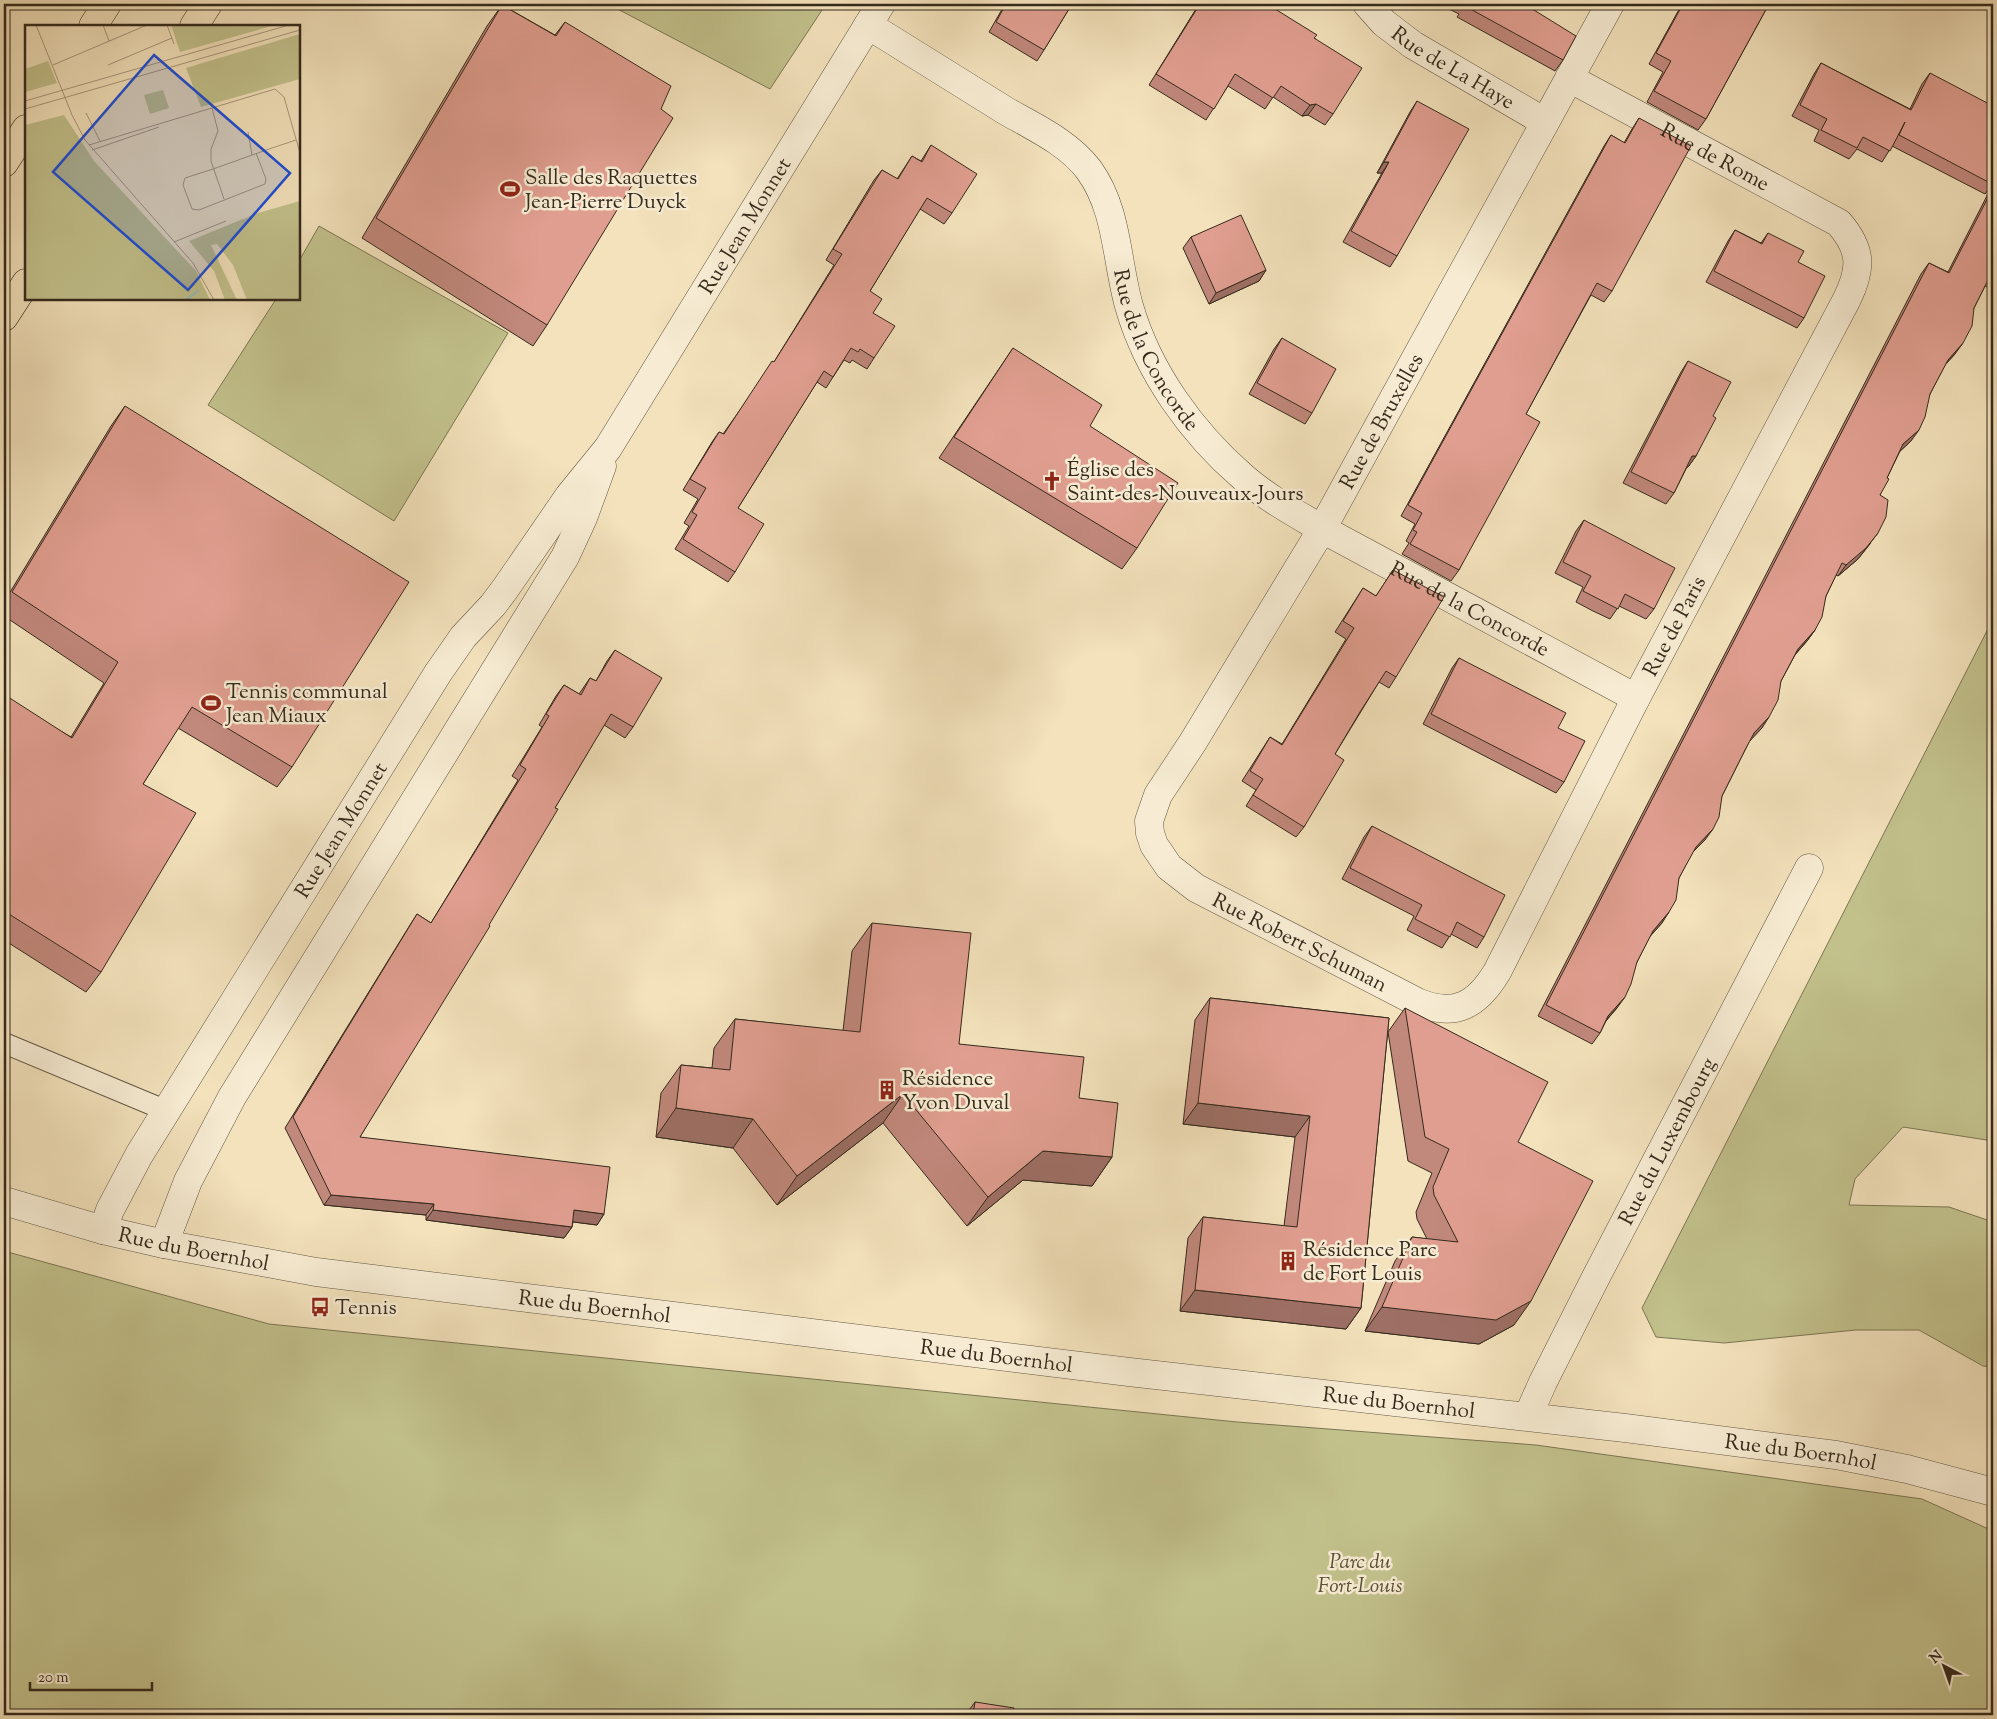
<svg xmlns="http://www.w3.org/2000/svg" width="1997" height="1719" viewBox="0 0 1997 1719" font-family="'Sorts Mill Goudy',serif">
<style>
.green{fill:#c2c18c;stroke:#7c7654}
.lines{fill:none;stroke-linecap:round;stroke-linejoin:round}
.service-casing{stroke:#645844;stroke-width:22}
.minor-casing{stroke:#645844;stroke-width:29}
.tertiary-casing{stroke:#645844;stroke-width:29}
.motorway-casing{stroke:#352a1c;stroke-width:29}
.service{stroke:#f7ecd3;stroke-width:20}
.minor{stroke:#f7ecd3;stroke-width:28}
.tertiary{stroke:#f7ecd3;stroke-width:28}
.motorway{stroke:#f3e2bc;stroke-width:28}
.wall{fill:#c1887c;stroke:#352a1c}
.shaded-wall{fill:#9d6f65;stroke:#352a1c}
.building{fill:#e09e90;stroke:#352a1c}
.labels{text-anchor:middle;stroke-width:5;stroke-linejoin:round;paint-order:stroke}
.street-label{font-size:21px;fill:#352a1c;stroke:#f7ecd3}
.poi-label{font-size:21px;fill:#352a1c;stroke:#f7ecd3;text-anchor:start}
.park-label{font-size:21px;font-style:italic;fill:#585038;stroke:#f7ecd3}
.inset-river{fill:none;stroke:#9bbdb4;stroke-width:2.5}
.inset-road{fill:none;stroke:#a7987c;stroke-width:1}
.view{fill:#1d4ed8;fill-opacity:0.15;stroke:#1d4ed8;stroke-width:2.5}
.inset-edge{fill:none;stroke:#352a1c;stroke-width:2.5}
</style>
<rect width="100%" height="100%" fill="#f3e2bc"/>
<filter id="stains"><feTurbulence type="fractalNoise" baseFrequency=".004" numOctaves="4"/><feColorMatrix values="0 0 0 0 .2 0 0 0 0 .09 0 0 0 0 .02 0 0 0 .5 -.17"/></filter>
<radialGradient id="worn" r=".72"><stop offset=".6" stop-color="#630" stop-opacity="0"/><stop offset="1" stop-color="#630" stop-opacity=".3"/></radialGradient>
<g class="green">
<path d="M608,4h218l-56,85z"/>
<path d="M319,226l189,107 -114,188 -186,-116 68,-106h23v-38z"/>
<path d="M1993,619v522l-90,-14 -48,52 -6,26 100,2 44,15v145l-10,-1 -64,-36h-63l-132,13 -68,-6 -14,-29z"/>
<path d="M4,1251l265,73 968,98 299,23 386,54 71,32v184h-1989z"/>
</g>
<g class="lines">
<defs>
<path id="service" d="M4,1043l163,68"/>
<g id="minor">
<path id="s1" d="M1367,4l17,19 29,22 132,77"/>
<path id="s2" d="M868,25c46,29 92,57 138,86 28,16 63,32 83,59 29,40 27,90 40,136 19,66 63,127 114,171 24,21 52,36 79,52l314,169"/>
<path id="s3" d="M1569,78l270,145c23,27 23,45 8,76l-211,399 -139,274c-20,33 -42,46 -80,30l-221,-114 -27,-21 -15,-22 -4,-12 -1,-12 9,-26 35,-53 129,-213 288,-525"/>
<path id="s4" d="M103,1230l7,-20 29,-55 299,-482 25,-36 30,-32 12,-16 64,-93 39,-48 273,-444"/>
<path d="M164,1244l24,-63 44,-84 333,-540 18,-39 19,-52"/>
<path id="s5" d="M1528,1416l15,-34 53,-105 213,-409"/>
</g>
<g id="tertiary">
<path id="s6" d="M4,1201l99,29 61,14 152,28 813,100 496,56 211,27 71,14 86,23"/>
</g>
<g id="motorway">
<path d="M93,26l14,-22"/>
<path d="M194,26l14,-22"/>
<path d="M4,163l22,-34"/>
<path d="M4,317l22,-34"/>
</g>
</defs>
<use href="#service" class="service-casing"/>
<use href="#minor" class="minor-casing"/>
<use href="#tertiary" class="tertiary-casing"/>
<use href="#motorway" class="motorway-casing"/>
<use href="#service" class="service"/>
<use href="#minor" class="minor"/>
<use href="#tertiary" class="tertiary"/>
<use href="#motorway" class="motorway"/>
</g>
<g class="wall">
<path d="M1005,4h67l-28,46 -7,11 -48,-29z"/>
<path d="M1199,4h68l48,34 18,76 -8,11 -17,-10 -6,1 -29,-19 -8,12 -37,-23 -22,34 -57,-35z"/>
<path d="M1445,4h85l-1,3 34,53 -8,11 -98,-54 2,-3 -16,-8z"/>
<path d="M1682,4h87l-63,115 -8,11 -51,-28 16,-30 -14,-8z"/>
<path d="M502,5l53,30 10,-13 -18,303 -14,21 -171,-108 125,-212z"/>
<path d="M1821,63l89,46 12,-25 8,-11 63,109 -8,12 -93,-48 -10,16 -25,-13 -8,10 -35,-18 5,-11 -27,-14 22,-42z"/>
<path d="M1417,101l-20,155 -7,11 -47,-25 39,-69h-5l33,-61z"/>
<path d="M1639,118l-27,173 -8,11 -13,-7 -65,119 -67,156 -8,11 -49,-27 7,-11 -3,-2 9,-17 -14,-8 203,-370 7,-11 13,8 8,-14z"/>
<path d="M931,145l21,68 -8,11 -24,-15 -50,82 3,22 1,45 -7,11 -15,-9 -2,3 -6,-3 -18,28 -9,-6 -79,126 -3,64 -7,10 -53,-33 14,-23 -5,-3 14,-24 -15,-9 29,-48 7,-10 4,2 51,-72 60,-97 -8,-5 48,-80 8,-10 15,9 15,-23 9,5z"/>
<path d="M1993,184v106l-8,-4 -11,22 -19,46 -10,11 -15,29 -19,47 -11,10 -13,27 -7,17 -10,49 -12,15 -20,17 -2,-1 -10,21 -11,34 -8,11 -12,14 -14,26 -19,47 -12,12 -28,56 -17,44 -13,13 -13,25 -17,45 -12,13 -13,26 -20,46 -11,13 -6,12 -8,11 -54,-28 383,-742 8,-11 19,9z"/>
<path d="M1735,230l26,13 7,-10 30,29 6,56 -7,10 -91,-46 22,-41z"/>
<path d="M1191,237l75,33 -7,11 -50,23 -26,-56z"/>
<path d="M1282,338l30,75 -7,11 -56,-30 25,-45z"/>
<path d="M1013,348l124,200 -15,21 -183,-111z"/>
<path d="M1688,361l25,55 -17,40 -8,11h-1l-13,26 -8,11 -43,-21 58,-111z"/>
<path d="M125,406l167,361 -15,20 -99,-59 -35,56 -42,188 -15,20 -82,-52v-242l67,39 33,-54 -100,-67v-14l107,-176z"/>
<path d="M1584,520l70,89 -8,10 -27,-13 -9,13 -17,-8 -17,-9 7,-15 -28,-14 21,-42z"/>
<path d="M1393,570l3,107 -7,11 -10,-6 -44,72 -31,73 -8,10 -50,-31 10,-16 -14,-9 28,-44 12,7 64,-105 -11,-7 28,-44 13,8z"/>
<path d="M615,650l18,77 -8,11 -21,-13 -244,412 244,77 -7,11 -24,-3 -1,5 -8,11 -138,-18v-5l-102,-10 -39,-77 125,-203 7,-11 14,9 87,-143 -6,-4 30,-49 -3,-2 17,-29 8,-11 15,9 11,-16 6,3 11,-20z"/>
<path d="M1459,658l99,70 6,54 -8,11 -133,-69 29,-56z"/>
<path d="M1372,826l112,111 -7,11 -26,-14 -9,14 -35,-18 7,-14 -72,-37 22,-42z"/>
<path d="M872,923l87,121 120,54 33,59 -20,29 -69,-6 -56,46 -84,-103 -106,82 -44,-57 -77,-11 5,-44 20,-28 31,3 2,-20 21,-29 108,12 9,-80z"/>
<path d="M1210,998l179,20 -28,290 -15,21 -166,-18 8,-73 15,-21 81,9 11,-89 -112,-13 12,-104z"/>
<path d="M1405,1008l113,134 -4,183 -35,19 -114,-13 30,-70 17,-24 15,2 -10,-20 -1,-7 16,-39 -24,-12 -20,-129z"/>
<path d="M975,1702l38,13h-46v-2z"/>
</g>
<g class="shaded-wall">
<path d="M1316,104l-8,11 -6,1 8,-11z"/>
<path d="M1384,162h5l-7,11h-5z"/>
<path d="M1266,270l-7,11 -50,23 7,-11z"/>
<path d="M1963,343l-8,11 -15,16 8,-10z"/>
<path d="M1919,430l-8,11 -15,14 7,-11z"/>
<path d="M1692,456h4l-8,11h-3z"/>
<path d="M1878,533l-20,26 -20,17 8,-11z"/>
<path d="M1815,630l-8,11 -17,19 8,-11z"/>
<path d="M1769,717l-7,11 -15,16 7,-11z"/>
<path d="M1713,829l-8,11 -17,17 8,-10z"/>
<path d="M1669,912l-7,11 -16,18 7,-10z"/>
<path d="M1625,997l-8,11 -16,18 7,-10z"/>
<path d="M903,1094l-20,29 -106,82 20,-29z"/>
<path d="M1198,1103l112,13 -15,21 -112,-13z"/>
<path d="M676,1108l77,11 -20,29 -77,-11z"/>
<path d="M1043,1151l69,6 -20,29 -69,-6 -56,46 21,-29z"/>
<path d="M331,1195l103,9 -8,11 -102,-10z"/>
<path d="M433,1210l139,17 -8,11 -138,-18z"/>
<path d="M574,1210l30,4 -7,11 -30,-4z"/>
<path d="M1195,1290l166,18 -15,21 -166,-18z"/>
<path d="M1531,1301l-17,24 -35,19 -114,-13 17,-24z"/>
</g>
<g class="building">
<path d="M1006,4h66l-28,46 -48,-28z"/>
<path d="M1200,4h67l50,31 -3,3 48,30 -29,46 -17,-10 -6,1 -29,-19 -8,12 -38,-24 -21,35 -58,-35z"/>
<path d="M1467,4h63l-1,3 47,29 -13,24 -98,-54z"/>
<path d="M1683,4h86l-63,115 -52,-28 17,-30 -15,-8z"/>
<path d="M502,5l54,31 9,-14 106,64 -10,23 12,9 -126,207 -171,-107z"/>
<path d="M1821,63l90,47 19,-37 63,33v76l-1,2 -93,-49 6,-13 -15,29 -27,-14 -6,11 -36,-18 6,-11 -27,-14z"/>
<path d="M1417,101l52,28 -72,127 -46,-25 38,-69h-5z"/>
<path d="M1639,118l52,28 -79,145 -15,-8 -71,131 14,8 -81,148 -49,-26 7,-12 -4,-2 9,-17 -14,-8 203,-370 14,8z"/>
<path d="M931,145l46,29 -25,39 -25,-15 -57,93 12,8 -9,14 22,13 -21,32 -14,-9 -2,3 -7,-4 -18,29 -9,-6 -86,137 26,16 -29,48 -52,-33 14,-24 -5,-3 14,-24 -16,-9 29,-47 5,2 48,-73 2,1 68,-108 -9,-5 49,-79 16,9 14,-23 10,6z"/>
<path d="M1993,188v87l-2,-1 -17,34 -2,18 -9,17 -15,17 -18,34 -5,23 -6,13 -16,14 -16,34 2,1 -9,16 8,5 -2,17 -8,16 -12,15 -20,17 -4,-2 -16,33 -4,21 -7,13 -17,19 -17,32 -3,19 -9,17 -15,16 -9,17 -23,46 -3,21 -6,12 -17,18 -17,31 -3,22 -7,12 -16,19 -16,31 -6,22 -6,13 -17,19 -8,17 -54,-28 383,-742 20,10z"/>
<path d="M1241,215l25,55 -50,23 -25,-56z"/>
<path d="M1735,230l27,14 6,-11 36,18 -6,11 27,14 -21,42 -90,-47z"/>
<path d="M1282,338l54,31 -24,44 -55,-30z"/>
<path d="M1013,348l89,57 -12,21 88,57 -41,65 -183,-111z"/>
<path d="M1688,361l43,21 -18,34 3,2 -20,38h-4l-18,37 -43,-21z"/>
<path d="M125,406l284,176 -117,185 -100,-60 -49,77 53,29 -95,159 -97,-61v-213l1,-3 67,43 46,-76 -106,-70z"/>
<path d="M1584,520l91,48 -21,41 -29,-15 -7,15 -35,-18 8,-15 -28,-14z"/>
<path d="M1393,570l51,27 -48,80 -10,-6 -26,41 -25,42 9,6 -40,67 -51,-32 10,-16 -13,-8 20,-34 12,8 72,-117 -11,-7 20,-33 13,8z"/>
<path d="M615,650l47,28 -29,49 -22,-13 -56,94 3,1 -69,116 1,1 -130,211 250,30 -6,47 -30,-4 -2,17 -139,-17 1,-6 -103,-9 -38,-78 124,-203 14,9 95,-154 -6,-4 29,-49 -3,-2 18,-29 17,10 9,-17 6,3z"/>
<path d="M1459,658l107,55 -8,15 27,13 -21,41 -133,-68z"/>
<path d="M1372,826l133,69 -21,42 -27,-15 -7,15 -35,-18 7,-14 -72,-37z"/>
<path d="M872,923l99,10 -12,111 125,13 -5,41 39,5 -6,54 -69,-6 -55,46 -85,-103 -106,82 -44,-57 -77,-11 5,-43 49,5 5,-51 125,13z"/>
<path d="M1210,998l179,20 -28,290 -166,-18 8,-73 94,10 13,-111 -112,-13z"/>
<path d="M1405,1008l143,74 -30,60 75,39 -62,120 -35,19 -114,-13 30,-70 46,5 -24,-47 -1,-8 16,-38 -24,-12z"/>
<path d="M975,1702l39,6 -1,7h-40z"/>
</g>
<defs>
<symbol id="stadium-bare" viewBox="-9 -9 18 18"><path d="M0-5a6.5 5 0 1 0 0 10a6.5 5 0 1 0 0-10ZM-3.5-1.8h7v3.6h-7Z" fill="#8f2418" stroke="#f7ecd3" stroke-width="2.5" paint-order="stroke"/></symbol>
<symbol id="church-bare" viewBox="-9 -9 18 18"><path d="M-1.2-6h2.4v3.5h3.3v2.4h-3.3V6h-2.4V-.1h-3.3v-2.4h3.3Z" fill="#8f2418" stroke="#f7ecd3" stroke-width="2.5" paint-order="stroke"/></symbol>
<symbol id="building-bare" viewBox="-9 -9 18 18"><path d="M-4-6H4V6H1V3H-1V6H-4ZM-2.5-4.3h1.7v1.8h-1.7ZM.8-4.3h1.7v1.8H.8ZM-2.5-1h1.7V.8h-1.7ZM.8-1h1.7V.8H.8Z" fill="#8f2418" stroke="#f7ecd3" stroke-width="2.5" paint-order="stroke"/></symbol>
<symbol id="bus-bare" viewBox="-9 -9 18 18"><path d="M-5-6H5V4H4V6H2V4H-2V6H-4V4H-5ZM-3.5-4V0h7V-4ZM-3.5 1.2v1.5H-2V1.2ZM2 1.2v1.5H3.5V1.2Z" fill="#8f2418" stroke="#f7ecd3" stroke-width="2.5" paint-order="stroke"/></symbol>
</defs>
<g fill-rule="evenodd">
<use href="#stadium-bare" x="496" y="175" width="28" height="28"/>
<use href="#church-bare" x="1038" y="467" width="28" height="28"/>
<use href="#stadium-bare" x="197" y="689" width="28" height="28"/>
<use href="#building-bare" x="873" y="1076" width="28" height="28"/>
<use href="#building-bare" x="1274" y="1247" width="28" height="28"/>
<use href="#bus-bare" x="306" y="1293" width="28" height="28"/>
</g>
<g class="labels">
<g class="street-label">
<text dy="7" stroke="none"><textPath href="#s1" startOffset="108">Rue de La Haye</textPath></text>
<text dy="7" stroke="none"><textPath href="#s3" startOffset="166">Rue de Rome</textPath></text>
<text dy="7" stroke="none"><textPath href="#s4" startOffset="1194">Rue Jean Monnet</textPath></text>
<text dy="7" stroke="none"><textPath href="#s2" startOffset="459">Rue de la Concorde</textPath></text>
<text dy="7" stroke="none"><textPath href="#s3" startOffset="2041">Rue de Bruxelles</textPath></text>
<text dy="7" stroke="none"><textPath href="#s2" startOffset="879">Rue de la Concorde</textPath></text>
<text transform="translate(1674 626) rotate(-62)" y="7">Rue de Paris</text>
<text dy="7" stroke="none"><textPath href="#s4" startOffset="466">Rue Jean Monnet</textPath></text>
<text transform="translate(1300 942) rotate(27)" y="7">Rue Robert Schuman</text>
<text dy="7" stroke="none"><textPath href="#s5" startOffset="308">Rue du Luxembourg</textPath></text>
<text dy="7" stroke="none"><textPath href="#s6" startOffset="196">Rue du Boernhol</textPath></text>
<text dy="7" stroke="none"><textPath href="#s6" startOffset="601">Rue du Boernhol</textPath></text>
<text dy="7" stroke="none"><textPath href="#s6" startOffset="1006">Rue du Boernhol</textPath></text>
<text dy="7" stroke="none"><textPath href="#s6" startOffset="1411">Rue du Boernhol</textPath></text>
<text dy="7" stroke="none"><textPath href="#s6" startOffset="1816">Rue du Boernhol</textPath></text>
</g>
<g class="poi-label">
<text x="525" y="184">Salle des Raquettes<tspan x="525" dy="24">Jean-Pierre Duyck</tspan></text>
<text x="1067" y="476">Église des<tspan x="1067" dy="24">Saint-des-Nouveaux-Jours</tspan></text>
<text x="226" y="698">Tennis communal<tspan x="226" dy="24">Jean Miaux</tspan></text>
<text x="902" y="1085">Résidence<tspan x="902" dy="24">Yvon Duval</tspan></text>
<text x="1303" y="1256">Résidence Parc<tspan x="1303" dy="24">de Fort Louis</tspan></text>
<text x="335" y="1314">Tennis</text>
</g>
<g class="park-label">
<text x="1360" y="1568">Parc du<tspan x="1360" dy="24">Fort-Louis</tspan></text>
</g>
</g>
<g transform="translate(25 25)">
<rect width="275" height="275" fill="#f3e2bc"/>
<path d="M146,0h104l-95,27zM275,9v45l-99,28 -15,-39zM23,36l9,22 -32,9v-23zM138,65l6,18 -19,6 -6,-19zM39,90l30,46 102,110 14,29h-185v-175zM275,176v99h-53l-14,-35 -16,-21 -6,1 26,55h-12l-11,-29 -25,-30 69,-28z" fill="#c2c18c"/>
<path class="inset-river" d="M161,275l13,-10"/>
<path class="inset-road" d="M11,0l36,90 13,25 108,123 21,37M78,0l6,16M142,0l7,19M28,40l94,-40M83,40l64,-27M0,76l264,-76M187,83l6,23 -7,18v12l13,38M0,84l275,-79M61,88l14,28M223,107l4,23M64,120l186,-56 9,8 16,56M67,125l67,-23M231,128l10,26 -1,5 -66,26 -7,-1 -9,-24 2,-7 28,-9 59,-21 24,-8M149,217l52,-21"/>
<path class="view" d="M129,30l136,118 -102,117 -135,-118z"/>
<rect width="275" height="275" class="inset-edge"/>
</g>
<rect width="1997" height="1719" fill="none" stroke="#f3e2bc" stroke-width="20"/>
<rect x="5" y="5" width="1987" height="1709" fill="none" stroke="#352a1c" stroke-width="2.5"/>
<rect x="10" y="10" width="1977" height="1699" fill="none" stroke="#352a1c"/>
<g transform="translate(1944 1666) rotate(319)" stroke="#f7ecd3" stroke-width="4" paint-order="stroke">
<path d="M0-4L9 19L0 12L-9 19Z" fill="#352a1c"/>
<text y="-8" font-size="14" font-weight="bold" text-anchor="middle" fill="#352a1c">N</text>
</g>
<path d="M30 1682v8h122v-8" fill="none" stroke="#352a1c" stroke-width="2.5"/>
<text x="38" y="1682" font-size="15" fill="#352a1c" stroke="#f7ecd3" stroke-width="4" paint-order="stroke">20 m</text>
<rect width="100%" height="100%" filter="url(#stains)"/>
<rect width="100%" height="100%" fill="url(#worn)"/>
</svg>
